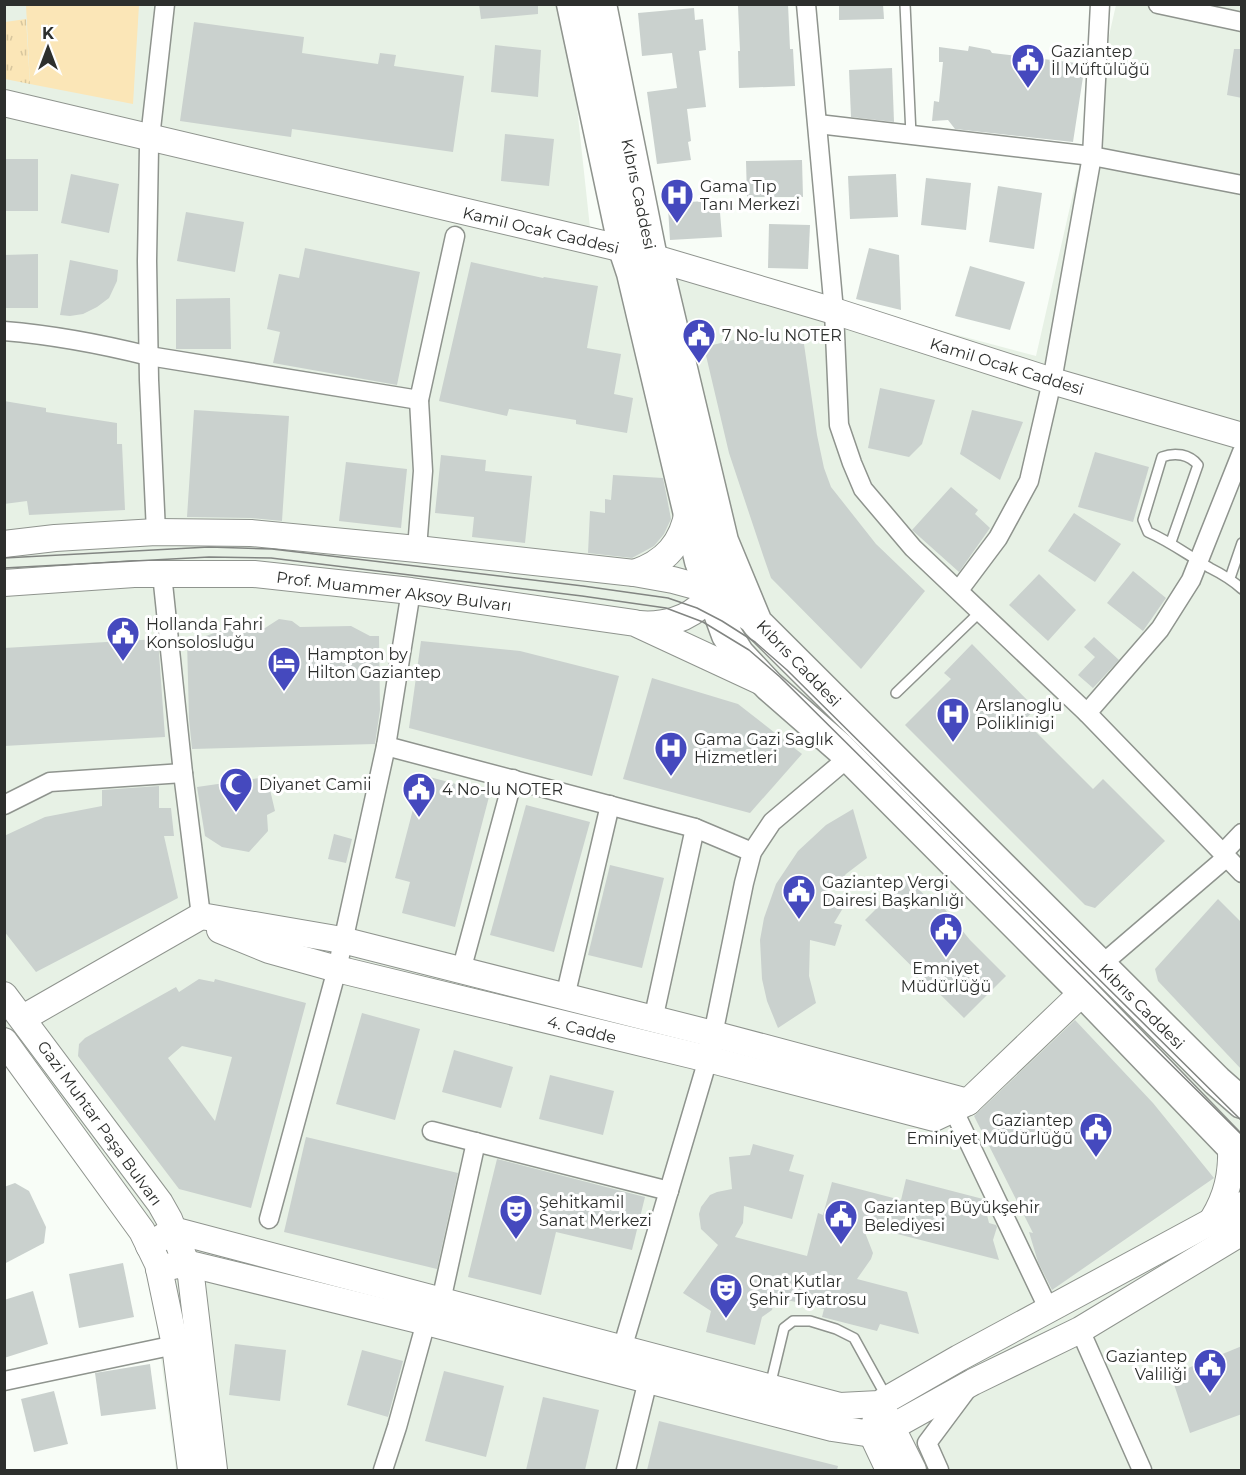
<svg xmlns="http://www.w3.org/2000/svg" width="1246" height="1475" viewBox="0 0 1246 1475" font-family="Montserrat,sans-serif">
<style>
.built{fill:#e7f1e5}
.grass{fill:url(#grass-tufts)}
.green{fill:#fbe6b7}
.building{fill:#cad1ce;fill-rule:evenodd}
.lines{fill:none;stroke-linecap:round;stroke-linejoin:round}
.lane-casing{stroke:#8f948e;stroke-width:12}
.street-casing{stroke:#8f948e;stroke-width:21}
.secondary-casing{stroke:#8f948e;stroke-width:28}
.primary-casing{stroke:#8f948e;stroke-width:33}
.lane{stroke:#fff;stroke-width:9}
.street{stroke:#fff;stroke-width:18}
.secondary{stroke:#fff;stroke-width:26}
.primary{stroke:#fff;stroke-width:30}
.tram{stroke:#828582;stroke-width:1.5}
.labels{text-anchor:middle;stroke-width:6;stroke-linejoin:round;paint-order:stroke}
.poi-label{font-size:16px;fill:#2d2f2d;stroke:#fff;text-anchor:start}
.street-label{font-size:16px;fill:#2d2f2d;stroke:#fff}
</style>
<defs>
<pattern id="grass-tufts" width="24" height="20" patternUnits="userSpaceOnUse" patternTransform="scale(1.5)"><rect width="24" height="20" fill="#fbe6b7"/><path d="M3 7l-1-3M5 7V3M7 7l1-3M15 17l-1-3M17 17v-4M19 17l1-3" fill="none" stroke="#d7c69e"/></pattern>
</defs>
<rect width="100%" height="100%" fill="#f8fdf7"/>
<path class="built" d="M4,5h562l25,232 445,119 80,-351h125v1465h-1065l-28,-210 -143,-199z"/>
<path class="grass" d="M26,19l4,65 -25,-5v-57z"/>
<path class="green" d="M26,5h113l-6,99 -103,-20z"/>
<g class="building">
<path d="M479,4h59v10l-57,5z"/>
<path d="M741,4h47l2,45h3l2,37 -56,2 -1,-37h2l-2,-45h4z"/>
<path d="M839,4h44l1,15 -45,1z"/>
<path d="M694,8l1,12 8,-1 3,31 -7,1 7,56 -19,2 4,32 -3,1 3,18 -34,4 -10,-72 30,-4 -5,-35 -30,3 -4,-43z"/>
<path d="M194,22l110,15 -2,16 76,11 2,-11 16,2 -2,11 70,10 -11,76 -161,-23 -1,8 -111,-16z"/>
<path d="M495,45l46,5 -3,47 -47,-5z"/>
<path d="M969,46l21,4 2,3 93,11 -12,78 -118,-13 -7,-9 -16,1 2,-20 5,1 4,-40h-4v-15l29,4z"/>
<path d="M1234,49h8v49l-15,-3z"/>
<path d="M892,68l2,54 -43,-5 -2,-47z"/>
<path d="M505,134l49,5 -5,47 -48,-5z"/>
<rect x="4" y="159" width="34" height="52"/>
<path d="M802,160l1,37h-56l-1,-36z"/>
<path d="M71,174l48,10 -10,49 -48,-10z"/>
<path d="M896,174l2,43 -48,2 -2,-43z"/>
<path d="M926,178l45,5 -5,47 -45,-5z"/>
<path d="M998,186l44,7 -8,56 -45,-7z"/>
<path d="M719,200l3,37 -52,3 -2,-33 22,-1v-4z"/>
<path d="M186,212l58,10 -9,50 -58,-11z"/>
<path d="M769,224l41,1 -2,44 -40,-1z"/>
<path d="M305,248l115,24 -23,113 -124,-22 7,-31 -13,-3 12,-55 20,4z"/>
<path d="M869,248l30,7 2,55 -45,-11z"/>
<path d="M38,254v54h-34v-53z"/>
<path d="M70,260l48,10 -1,11 -8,17 -12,9 -14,7 -13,2 -10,-1z"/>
<path d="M471,262l72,16 1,-1 54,9 -11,62 34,6 -7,40 19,4 -6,35 -51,-9v-4l-67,-11 -2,7 -68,-15z"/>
<path d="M970,266l55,16 -15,48 -55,-14z"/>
<path d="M230,298l1,51h-55v-50z"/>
<path d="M750,336l54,8 13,91 7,33 7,19 45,57 49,47 -64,78 -90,-91 -7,-20 -35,-105 -25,-106z"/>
<path d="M880,388l55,12 -13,44 -13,13 -41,-9z"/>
<path d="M4,401l42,7v4l71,11v21h5l3,66 -96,5 -2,-14 -23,3z"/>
<path d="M194,410l95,6 -7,105 -31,-3 -64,-1z"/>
<path d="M972,410l51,12 -23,58 -40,-26z"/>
<path d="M1095,452l54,15 -16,55 -55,-15z"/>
<path d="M441,455l45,5 -1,11 47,5 -7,67 -53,-6 2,-20 -39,-4z"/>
<path d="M346,462l61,7 -6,59 -62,-7z"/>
<path d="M613,475l50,3 4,20 4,21 -7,15 -10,12 -22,12 -44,-5 2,-42 15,2v-14l6,1z"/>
<path d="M951,487l27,23 -3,4 15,14 -31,44 -47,-42z"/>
<path d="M1074,513l47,31 -26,38 -47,-31z"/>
<path d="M1133,571l33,27 -23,33 -36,-28z"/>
<path d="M1039,574l37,36 -28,31 -39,-36z"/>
<path d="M279,619l13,2 8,6 51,-1 19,10h9l1,74 -5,34 -183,5 -3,-30 -2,-79h7l32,-11 39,-1z"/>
<path d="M1094,637l25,23 -26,28 -15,-13 17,-18 -11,-10z"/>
<path d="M158,639l7,98 -161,9v-98z"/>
<path d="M421,641l99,10 99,25 -27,100 -183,-48z"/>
<path d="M972,644l64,65 -12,11 69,69 10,-10 62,62 -70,67 -10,-3 -180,-180 46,-46 -7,-6z"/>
<path d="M652,678l86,26 64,50 -52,59 -127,-34z"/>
<path d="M422,775l68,18 -35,134 -53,-14 8,-31 -15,-4z"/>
<path d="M267,777l8,34 -8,4 1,16 -19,21 -27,-5 -17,-11 -8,-49z"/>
<path d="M159,786v22h12l3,28h-10l14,62 -142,74 -32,-41v-95l41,-19 57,-11v-16z"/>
<path d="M526,805l64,17 -36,130 -64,-17z"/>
<path d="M853,809l14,49 -21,16 -16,18 16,11 -12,20 8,2 -7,21 -25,-6 -1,36 7,27 -38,25 -11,-27 -5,-22 -2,-39 4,-22 12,-34 22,-33 28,-26z"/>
<path d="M334,834l18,5 -6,24 -18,-4z"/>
<path d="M610,865l54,13 -22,90 -54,-13z"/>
<path d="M907,878l33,32 3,-3 27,33 36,36 -42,42 -99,-98z"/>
<path d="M1218,899l24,24v147l-84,-89 -3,-12z"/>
<path d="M199,979l15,3 1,-3 91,24 -55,205 -72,-19 -101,-133 1,-12 6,-6 91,-51 3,5zM182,1046l50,11 -17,64 -47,-63z"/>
<path d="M362,1013l58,16 -25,91 -59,-16z"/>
<path d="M1075,1020l78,83 61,75 -162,112 -14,-28 -9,-30 4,1 -59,-117z"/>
<path d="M454,1050l59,17 -12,41 -59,-16z"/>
<path d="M550,1075l64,16 -11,44 -64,-16z"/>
<path d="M306,1137l152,36 -21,96 -153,-37z"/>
<path d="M753,1144l41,11 -5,16 15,4 -12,44 -48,-13 -1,17 -8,14 72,19 11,-43 5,2 9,-33 69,18 5,-21 77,20 6,24 7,2 1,2 -4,13 6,20 -137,-35 11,28 -2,6 -14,20 50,13 12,42 -39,-10 -3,7 -55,-14 2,-8 -49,-12 -3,13 -10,7 -7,28 -49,-13 5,-21 -28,-18 35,-48 -17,-16 -2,-15 2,-7 9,-12 7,-3 15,-3 -3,-32 21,-2z"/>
<path d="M497,1159l148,38 -13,53 -76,-18 -15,63 -73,-18z"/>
<path d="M15,1183l14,8 17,36 -2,16 -40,21v-77z"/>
<path d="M123,1263l11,54 -55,11 -10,-54z"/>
<path d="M33,1291l15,53 -44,14v-58z"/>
<path d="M235,1344l51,6 -6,51 -51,-6z"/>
<path d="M1242,1346v68l-52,19 -19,-58z"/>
<path d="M362,1350l41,11 -15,56 -41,-12z"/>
<path d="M150,1364l6,45 -55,7 -6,-43z"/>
<path d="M444,1371l60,15 -18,71 -61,-16z"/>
<path d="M54,1391l14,53 -34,8 -13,-53z"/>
<path d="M543,1397l56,13 -14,60h-59z"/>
<path d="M659,1421l179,45 -1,4h-190z"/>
</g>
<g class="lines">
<defs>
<g id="lane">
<path d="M905,4l6,131"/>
<path d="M1171,542l27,-77c-9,-11 -23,-13 -36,-8l-19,63 5,12c23,10 41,24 62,36 12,6 22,12 32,21"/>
<path d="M1230,578l12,-35"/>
<path d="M896,693l85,-82"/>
<path d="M770,1386l14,-58 9,-7h17l26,8 18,9 32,58"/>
</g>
<g id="street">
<path d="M806,4l28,307 5,114 13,38 11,26 50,59 174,165 155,160"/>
<path d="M1158,4l84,18"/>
<path d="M818,124l274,32 150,29"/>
<path d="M4,331c49,4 97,13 145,25l270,44"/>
<path d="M156,532l-7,-152 -2,-119 2,-114 16,-143"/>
<path d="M417,549l6,-78 -4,-71 36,-164"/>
<path d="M162,574l21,199 18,143"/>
<path d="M959,590l39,-52 31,-57 23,-100 40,-225 8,-152"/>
<path d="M1087,713l73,-84 31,-49 51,-128"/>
<path d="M386,746l309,82 57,24"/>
<path d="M4,805l46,-23 133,-9"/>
<path d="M1223,853l19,-20"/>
<path d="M1101,965l126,-108"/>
<path d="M461,971l52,-192"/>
<path d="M565,997l45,-192"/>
<path d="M653,1020l42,-192"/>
<path d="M953,1109l96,201"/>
<path d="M432,1131l237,60"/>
<path d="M269,1219l68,-250 49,-223 25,-155"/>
<path d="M441,1301l35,-159"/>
<path d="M1080,1330l62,140"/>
<path d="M622,1349l86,-290 36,-176 8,-31 20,-30 77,-65"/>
<path d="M4,1381l171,-36"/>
<path d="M383,1470l14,-43 29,-105"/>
<path d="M626,1470l22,-90"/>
<path d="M939,1470l-12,-27 41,-55"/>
</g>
<g id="secondary">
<path d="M4,103l620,146 210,62 218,70 190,55"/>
<path d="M4,544l51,-6 101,-6 95,1 166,16 217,24 39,7 37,10 47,33"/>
<path d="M634,573c31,-10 49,-30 54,-63"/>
<path d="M4,583l130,-9h120l157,17 224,32 127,59"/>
<path d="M639,624c23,2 50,-4 66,-23 5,-7 8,-18 11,-26"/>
<path d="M220,930l49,20 68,19 371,90 226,59 34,-16"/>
<path d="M4,995l156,208 9,16 22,57 23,194"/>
<path d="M23,1018l178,-102 141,24 371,94 255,68 115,-110"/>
<path d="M4,1041l138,190 16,33 17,81 16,125"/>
<path d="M1213,1219c14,-23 19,-45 18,-72"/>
<path d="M149,1246l24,-16 667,176 39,-2 80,-46 283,-153"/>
<path d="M159,1269l27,-6 240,59 406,106 40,6 11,-2 90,-50 107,-52 162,-98"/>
<path d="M884,1412l29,58"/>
<path d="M876,1419l-4,15 17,36"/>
</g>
<g id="primary">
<path d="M572,4l52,245 8,24 68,288 27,74 12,19 30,32 71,62 243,244 159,165"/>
<path d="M601,4l51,254 8,18 63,265 34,82 460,458 25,22"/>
</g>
</defs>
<use href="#lane" class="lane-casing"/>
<use href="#street" class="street-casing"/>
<use href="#secondary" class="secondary-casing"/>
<use href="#primary" class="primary-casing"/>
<use href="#lane" class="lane"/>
<use href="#street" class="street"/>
<use href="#secondary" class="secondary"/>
<use href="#primary" class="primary"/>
<g class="tram">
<path d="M4,558l205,-11 63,2 311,37 85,12 29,10 25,13 33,21 32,28 455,451"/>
<path d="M4,568l205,-11 62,1 311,38 84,12 37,14 46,28 31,27 462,458"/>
</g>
</g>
<defs>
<symbol id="civic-pin" viewBox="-11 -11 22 30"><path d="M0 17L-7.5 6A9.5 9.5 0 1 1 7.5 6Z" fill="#4549be" stroke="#fff"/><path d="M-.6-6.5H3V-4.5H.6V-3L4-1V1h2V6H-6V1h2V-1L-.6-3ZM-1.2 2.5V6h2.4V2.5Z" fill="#fff"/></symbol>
<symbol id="hospital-pin" viewBox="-11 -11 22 30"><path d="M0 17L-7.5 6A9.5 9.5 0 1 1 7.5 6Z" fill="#4549be" stroke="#fff"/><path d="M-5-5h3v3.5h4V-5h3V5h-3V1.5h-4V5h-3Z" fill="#fff"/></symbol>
<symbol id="hotel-pin" viewBox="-11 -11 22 30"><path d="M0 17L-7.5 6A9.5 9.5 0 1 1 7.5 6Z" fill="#4549be" stroke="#fff"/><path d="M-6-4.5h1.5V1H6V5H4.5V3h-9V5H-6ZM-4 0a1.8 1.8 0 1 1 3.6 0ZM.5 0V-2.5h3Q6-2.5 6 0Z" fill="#fff"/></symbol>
<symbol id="mosque-pin" viewBox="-11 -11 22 30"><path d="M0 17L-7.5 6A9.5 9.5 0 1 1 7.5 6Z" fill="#4549be" stroke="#fff"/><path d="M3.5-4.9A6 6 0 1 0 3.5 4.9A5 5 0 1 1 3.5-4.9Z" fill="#fff"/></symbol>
<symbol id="theatre-pin" viewBox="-11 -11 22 30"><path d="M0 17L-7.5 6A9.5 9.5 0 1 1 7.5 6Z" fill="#4549be" stroke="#fff"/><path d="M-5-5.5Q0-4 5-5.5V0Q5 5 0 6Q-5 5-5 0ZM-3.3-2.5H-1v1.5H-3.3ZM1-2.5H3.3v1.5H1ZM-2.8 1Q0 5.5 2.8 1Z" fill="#fff"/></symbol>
</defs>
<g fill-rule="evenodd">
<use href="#civic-pin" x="1009" y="41" width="38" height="52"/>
<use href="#hospital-pin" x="658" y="176" width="38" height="52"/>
<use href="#civic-pin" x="680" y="316" width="38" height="52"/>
<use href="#civic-pin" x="104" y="614" width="38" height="52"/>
<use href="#hotel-pin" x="265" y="644" width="38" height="52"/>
<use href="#hospital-pin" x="934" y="695" width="38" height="52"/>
<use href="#hospital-pin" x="652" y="729" width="38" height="52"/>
<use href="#mosque-pin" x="217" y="765" width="38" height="52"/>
<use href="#civic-pin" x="400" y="770" width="38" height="52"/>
<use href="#civic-pin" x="780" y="872" width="38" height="52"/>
<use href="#civic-pin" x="927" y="910" width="38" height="52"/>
<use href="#civic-pin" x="1077" y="1110" width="38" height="52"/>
<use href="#theatre-pin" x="497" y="1192" width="38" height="52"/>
<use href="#civic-pin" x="822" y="1197" width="38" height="52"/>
<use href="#theatre-pin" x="707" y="1271" width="38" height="52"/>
<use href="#civic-pin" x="1191" y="1346" width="38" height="52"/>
</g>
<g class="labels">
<g class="poi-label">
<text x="1051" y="57">Gaziantep<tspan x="1051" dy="18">İl Müftülüğü</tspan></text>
<text x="700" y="192">Gama Tıp<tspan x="700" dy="18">Tanı Merkezi</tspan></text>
<text x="722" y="341">7 No-lu NOTER</text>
<text x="146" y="630">Hollanda Fahri<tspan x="146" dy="18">Konsolosluğu</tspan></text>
<text x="307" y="660">Hampton by<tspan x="307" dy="18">Hilton Gaziantep</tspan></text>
<text x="976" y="711">Arslanoglu<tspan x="976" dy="18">Poliklinigi</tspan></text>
<text x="694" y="745">Gama Gazi Saglık<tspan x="694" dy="18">Hizmetleri</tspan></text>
<text x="259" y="790">Diyanet Camii</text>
<text x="442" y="795">4 No-lu NOTER</text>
<text x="822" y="888">Gaziantep Vergi<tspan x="822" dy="18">Dairesi Başkanlığı</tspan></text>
<text x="946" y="974" text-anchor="middle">Emniyet<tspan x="946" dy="18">Müdürlüğü</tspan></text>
<text x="1073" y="1126" text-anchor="end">Gaziantep<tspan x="1073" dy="18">Eminiyet Müdürlüğü</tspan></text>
<text x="539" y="1208">Şehitkamil<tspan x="539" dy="18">Sanat Merkezi</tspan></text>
<text x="864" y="1213">Gaziantep Büyükşehir<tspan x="864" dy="18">Belediyesi</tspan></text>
<text x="749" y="1287">Onat Kutlar<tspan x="749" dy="18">Şehir Tiyatrosu</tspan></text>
<text x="1187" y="1362" text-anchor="end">Gaziantep<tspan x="1187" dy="18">Valiliği</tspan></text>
</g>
<g class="street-label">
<text transform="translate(639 194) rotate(78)" y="6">Kıbrıs Caddesi</text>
<text transform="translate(541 230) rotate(13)" y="6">Kamil Ocak Caddesi</text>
<text transform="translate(1007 366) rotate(17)" y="6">Kamil Ocak Caddesi</text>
<text transform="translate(394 591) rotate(7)" y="6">Prof. Muammer Aksoy Bulvarı</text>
<text transform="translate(799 663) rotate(46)" y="6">Kıbrıs Caddesi</text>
<text transform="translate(1142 1006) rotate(45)" y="6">Kıbrıs Caddesi</text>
<text transform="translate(582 1029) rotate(14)" y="6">4. Cadde</text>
<text transform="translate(100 1123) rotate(54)" y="6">Gazi Muhtar Paşa Bulvarı</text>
</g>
</g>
<rect width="1246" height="1475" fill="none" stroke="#2d2f2d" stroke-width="12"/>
<g transform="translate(48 48)" stroke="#ffffff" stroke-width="4.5" paint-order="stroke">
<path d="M0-4.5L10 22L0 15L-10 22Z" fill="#2d2f2d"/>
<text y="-9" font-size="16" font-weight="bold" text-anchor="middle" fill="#2d2f2d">K</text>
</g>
</svg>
